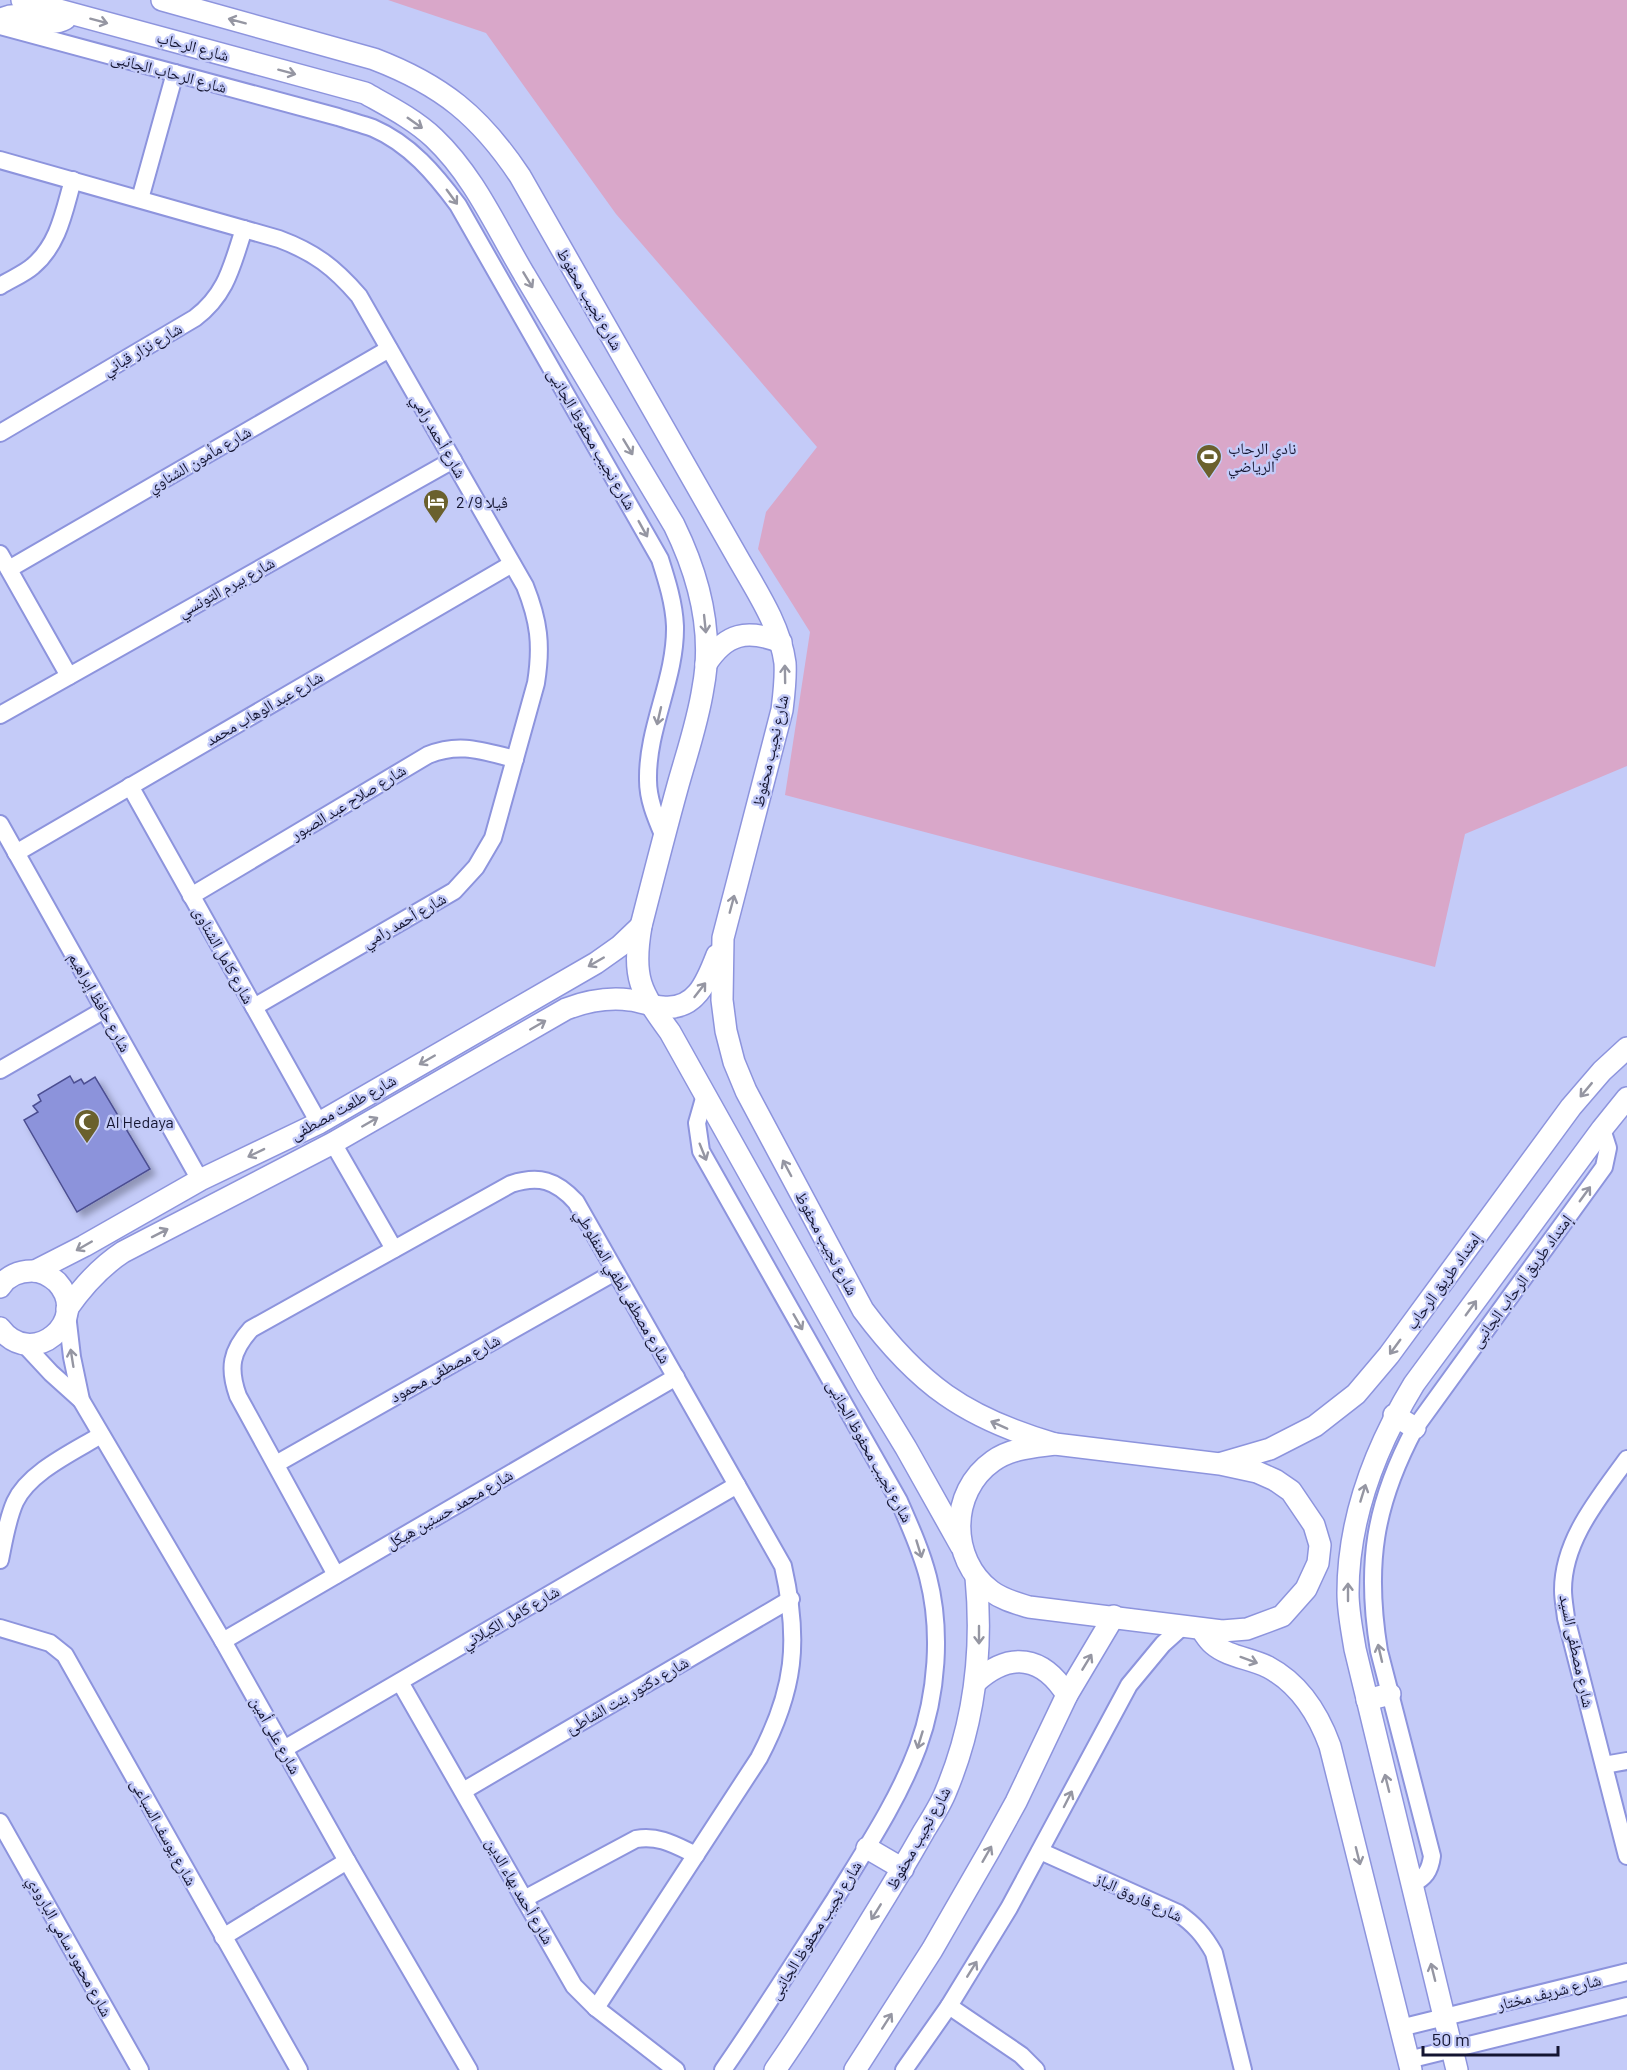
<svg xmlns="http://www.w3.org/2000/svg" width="1627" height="2070" viewBox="0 0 1627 2070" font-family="Barlow,'Noto Naskh Arabic',sans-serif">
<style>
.green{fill:#d9a7c9}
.building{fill:#8c93db;stroke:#4b4e91;stroke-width:1.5;filter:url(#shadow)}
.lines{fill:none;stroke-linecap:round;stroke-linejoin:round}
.minor-casing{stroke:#8d94dd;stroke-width:20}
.tertiary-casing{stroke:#8d94dd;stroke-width:24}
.minor{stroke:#fff;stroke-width:16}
.tertiary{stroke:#fff;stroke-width:21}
.oneway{stroke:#9596a2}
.labels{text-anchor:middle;stroke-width:5;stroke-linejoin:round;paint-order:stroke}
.street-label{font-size:16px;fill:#141531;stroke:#c4cbf8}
.poi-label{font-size:16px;fill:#141531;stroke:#c4cbf8;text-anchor:start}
</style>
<defs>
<filter id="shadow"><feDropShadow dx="5.5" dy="5.5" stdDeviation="3" flood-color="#0004"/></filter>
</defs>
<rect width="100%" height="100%" fill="#c4cbf8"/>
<path class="green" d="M388,0h1239v766l-162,68 -30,133 -650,-172 25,-163 -52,-83 8,-37 51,-65 -201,-233 -130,-181z"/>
<path class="building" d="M70,1076l4,7 7,-4 3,5 11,-7 55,92 -73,43 -53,-92 14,-8 -5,-6 8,-5 -3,-6z"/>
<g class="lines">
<defs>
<g id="minor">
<path d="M0,26l338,91c12,4 24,7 35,11 37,16 62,46 85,77l202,354c7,22 14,44 15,67 1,53 -28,101 -27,154 0,20 8,38 16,57"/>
<path d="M0,160l279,79c35,13 55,28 80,57l166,290c14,35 17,59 11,97l-43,155 -17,29 -22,24 -200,116"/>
<path d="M140,199l35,-126"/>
<path d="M0,286c11,-7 24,-12 33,-20 26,-22 31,-55 40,-86"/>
<path d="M0,433l195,-115c32,-24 37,-53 49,-89"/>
<path d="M0,554l69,122"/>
<path d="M9,569l380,-220"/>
<path d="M0,715l453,-255"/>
<path d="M130,786l189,337"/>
<path d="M0,824l200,356"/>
<path d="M16,853l496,-289"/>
<path d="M191,896l237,-141c32,-13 54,-4 87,4"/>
<path d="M0,1070l104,-60"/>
<path d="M705,1095l-8,28 4,28 198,350c11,25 22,49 29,76 14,54 9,118 -10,170 -20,54 -53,103 -83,152 -37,57 -73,115 -112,171"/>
<path d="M333,1143l61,106"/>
<path d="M67,1314l5,43 9,43 142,241 124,220 122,209"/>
<path d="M24,1344l27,29 30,27"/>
<path d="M1627,1459c-28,39 -64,81 -64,131 0,9 2,19 3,28l61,238"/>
<path d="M276,1464l339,-192"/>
<path d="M0,1560c4,-19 7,-40 15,-58 14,-30 58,-50 86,-67"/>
<path d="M336,1575l-98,-179c-10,-28 -7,-45 13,-67l260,-145c28,-9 45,-4 65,18l207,364c17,75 12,124 -24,192l-163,250"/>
<path d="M0,1628l50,15 15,12 234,415"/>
<path d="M223,1641l453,-264"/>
<path d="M400,1682l174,304 22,22 80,62"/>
<path d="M284,1749l453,-264"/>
<path d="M1604,1765l23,-4"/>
<path d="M463,1791l328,-192"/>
<path d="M0,1822l140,248"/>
<path d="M1040,1851l138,62c16,11 26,22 36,40l29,117"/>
<path d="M1412,1884c13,-6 18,-13 20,-28l-53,-205c-14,-86 -5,-146 36,-223l189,-261 4,-19 -6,-19"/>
<path d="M524,1899l112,-60c23,-4 39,6 60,16"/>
<path d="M223,1937l124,-76"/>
<path d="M949,2006l72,49 15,15"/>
<path d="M1400,2028l227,-56"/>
<path d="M1408,2060l219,-54"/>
<path d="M904,2070l45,-64 60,-98 120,-223 34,-41 20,-18"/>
</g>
<g id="tertiary">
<path d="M22,0l343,93c23,13 49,26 69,45 40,38 62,89 90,136 50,84 100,168 150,251 25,51 40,106 29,163 -5,33 -16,65 -25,97 -13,47 -25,94 -37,141 -9,52 -1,65 29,106l197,352 39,64 55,98"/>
<path d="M162,0l212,59c68,26 106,57 146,117l215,377c19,34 45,71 50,110 1,16 -1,31 -3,47l-59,228 -1,62 4,31 8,31 12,29 117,219c55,74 102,108 192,134"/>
<path d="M0,20c23,-14 43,11 65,-1"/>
<path d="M706,664c20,-31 41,-35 75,-22"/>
<path d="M35,1271l49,-25 116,-66 119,-57 277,-160 24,-17 21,-20"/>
<path d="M0,1287c7,-11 19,-16 32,-16 9,0 18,5 25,11 35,38 -25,89 -57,46"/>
<path d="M67,1309c16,-23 33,-42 56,-57l210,-109 233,-134c21,-8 41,-12 64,-9 11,1 21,6 32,7 34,4 45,-26 55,-52"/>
<path d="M1394,1415l21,13"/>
<path d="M1055,1444l165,20 37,8 18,8 16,11 23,34 6,20 -2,18 -12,26 -24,27 -35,13 -25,2 -193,-24c-13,-4 -26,-7 -38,-16 -42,-32 -42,-99 2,-130 18,-13 41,-14 62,-17z"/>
<path d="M1222,1463l48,-14 45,-23 41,-32 33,-39 182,-248 31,-36 25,-23"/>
<path d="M1201,1629c4,5 7,11 12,15 15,13 37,14 55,23 32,17 50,46 62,79l81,324"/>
<path d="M976,1682c34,-31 67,-26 91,13"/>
<path d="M1367,1700l23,-6"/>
<path d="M867,1848l36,21"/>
<path d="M775,2070c34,-49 65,-99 96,-150 18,-29 36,-59 53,-89 8,-13 17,-27 22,-40 29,-69 37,-141 30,-214"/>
<path d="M855,2070l77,-120 57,-99 27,-49 51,-107 47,-79"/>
<path d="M1457,2070l-102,-421c-3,-19 -7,-37 -7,-56 0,-75 27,-145 66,-209l188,-255 25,-31"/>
</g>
</defs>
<use href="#minor" class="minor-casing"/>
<use href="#tertiary" class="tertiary-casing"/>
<use href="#minor" class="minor"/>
<use href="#tertiary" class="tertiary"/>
</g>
<defs><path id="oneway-shaft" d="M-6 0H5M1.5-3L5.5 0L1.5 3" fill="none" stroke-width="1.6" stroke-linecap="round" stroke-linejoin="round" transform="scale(1.5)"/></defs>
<g class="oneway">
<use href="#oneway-shaft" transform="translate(99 21) rotate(15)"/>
<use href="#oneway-shaft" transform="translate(237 21) rotate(-165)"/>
<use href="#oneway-shaft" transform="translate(287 72) rotate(15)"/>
<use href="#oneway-shaft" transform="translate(415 123) rotate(35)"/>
<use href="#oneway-shaft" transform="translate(452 197) rotate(54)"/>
<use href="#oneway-shaft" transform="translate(528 280) rotate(59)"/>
<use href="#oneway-shaft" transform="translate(628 447) rotate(59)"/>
<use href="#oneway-shaft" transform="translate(643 529) rotate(61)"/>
<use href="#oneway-shaft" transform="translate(705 624) rotate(84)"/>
<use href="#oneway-shaft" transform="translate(785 674) rotate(-91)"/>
<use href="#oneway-shaft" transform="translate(659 716) rotate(103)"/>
<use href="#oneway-shaft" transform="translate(732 904) rotate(-75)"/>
<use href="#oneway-shaft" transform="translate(596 962) rotate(150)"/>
<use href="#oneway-shaft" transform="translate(700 990) rotate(-52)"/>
<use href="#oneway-shaft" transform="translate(538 1025) rotate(-30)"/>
<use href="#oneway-shaft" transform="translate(427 1060) rotate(150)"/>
<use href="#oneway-shaft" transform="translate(1586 1090) rotate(130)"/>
<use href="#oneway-shaft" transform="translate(370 1122) rotate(-30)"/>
<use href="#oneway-shaft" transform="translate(703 1152) rotate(68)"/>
<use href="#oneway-shaft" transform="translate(256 1153) rotate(154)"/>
<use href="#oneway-shaft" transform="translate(787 1168) rotate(-118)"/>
<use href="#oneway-shaft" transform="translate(1585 1194) rotate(-54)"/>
<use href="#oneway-shaft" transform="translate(160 1233) rotate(-27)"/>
<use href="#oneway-shaft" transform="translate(84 1246) rotate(150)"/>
<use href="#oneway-shaft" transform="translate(1471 1308) rotate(-54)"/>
<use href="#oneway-shaft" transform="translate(798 1322) rotate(60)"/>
<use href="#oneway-shaft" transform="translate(1395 1347) rotate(126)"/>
<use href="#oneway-shaft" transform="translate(72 1358) rotate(-99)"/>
<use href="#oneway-shaft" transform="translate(999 1425) rotate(-156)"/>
<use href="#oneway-shaft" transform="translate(1363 1493) rotate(-73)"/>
<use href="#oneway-shaft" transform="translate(919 1549) rotate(73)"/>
<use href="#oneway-shaft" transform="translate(1348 1592) rotate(-90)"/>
<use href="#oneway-shaft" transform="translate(979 1635) rotate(90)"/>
<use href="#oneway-shaft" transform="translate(1380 1653) rotate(-103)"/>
<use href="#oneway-shaft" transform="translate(1249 1660) rotate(20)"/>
<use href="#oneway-shaft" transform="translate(1087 1662) rotate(-59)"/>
<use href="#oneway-shaft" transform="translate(920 1740) rotate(107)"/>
<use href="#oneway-shaft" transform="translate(1387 1783) rotate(-104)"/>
<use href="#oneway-shaft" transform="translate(1068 1799) rotate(-63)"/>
<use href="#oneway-shaft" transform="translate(987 1854) rotate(-60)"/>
<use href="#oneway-shaft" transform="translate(1358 1856) rotate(76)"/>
<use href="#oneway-shaft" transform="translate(876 1912) rotate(122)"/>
<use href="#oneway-shaft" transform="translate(972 1969) rotate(-58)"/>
<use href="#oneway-shaft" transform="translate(1433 1972) rotate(-104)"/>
<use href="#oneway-shaft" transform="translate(887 2021) rotate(-57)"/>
</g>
<defs>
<symbol id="stadium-pin" viewBox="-11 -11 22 30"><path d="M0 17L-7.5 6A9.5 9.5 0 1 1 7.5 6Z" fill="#6a602d" stroke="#c4cbf8"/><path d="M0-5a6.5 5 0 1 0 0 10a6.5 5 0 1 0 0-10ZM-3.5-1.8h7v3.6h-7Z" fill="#fff"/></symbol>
<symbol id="hotel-pin" viewBox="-11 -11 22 30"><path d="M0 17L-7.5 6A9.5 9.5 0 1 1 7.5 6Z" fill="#6a602d" stroke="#c4cbf8"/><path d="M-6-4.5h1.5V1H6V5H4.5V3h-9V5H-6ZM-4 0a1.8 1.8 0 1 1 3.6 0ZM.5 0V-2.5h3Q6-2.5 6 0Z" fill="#fff"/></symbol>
<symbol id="mosque-pin" viewBox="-11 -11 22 30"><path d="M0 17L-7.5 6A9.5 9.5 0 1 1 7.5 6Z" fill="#6a602d" stroke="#c4cbf8"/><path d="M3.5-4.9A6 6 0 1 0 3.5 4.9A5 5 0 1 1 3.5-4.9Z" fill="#fff"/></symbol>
</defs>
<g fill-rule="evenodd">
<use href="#stadium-pin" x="1194" y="442" width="30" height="40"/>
<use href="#hotel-pin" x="421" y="487" width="30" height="40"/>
<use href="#mosque-pin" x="72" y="1107" width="30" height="40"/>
</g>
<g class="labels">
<g class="street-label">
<text transform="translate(193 46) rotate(15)" y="6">شارع الرحاب</text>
<text transform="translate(169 72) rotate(15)" y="6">شارع الرحاب الجانبى</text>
<text transform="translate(590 299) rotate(60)" y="6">شارع نجيب محفوظ</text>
<text transform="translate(142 349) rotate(-30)" y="6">شارع نزار قباني</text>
<text transform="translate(439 436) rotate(60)" y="6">شارع أحمد رامي</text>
<text transform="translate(592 439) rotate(60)" y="6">شارع نجيب محفوظ الجانبى</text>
<text transform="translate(199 459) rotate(-30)" y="6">شارع مأمون الشناوي</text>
<text transform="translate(226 587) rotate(-29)" y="6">شارع بيرم التونسي</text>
<text transform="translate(264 708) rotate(-30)" y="6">شارع عبد الوهاب محمد</text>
<text transform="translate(770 751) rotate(-77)" y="6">شارع نجيب محفوظ</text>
<text transform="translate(348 802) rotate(-31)" y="6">شارع صلاح عبد الصبور</text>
<text transform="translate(404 920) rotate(-30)" y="6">شارع أحمد رامي</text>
<text transform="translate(224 955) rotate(61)" y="6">شارع كامل الشناوى</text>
<text transform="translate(100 1002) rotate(61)" y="6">شارع حافظ إبراهيم</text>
<text transform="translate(343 1107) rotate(-29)" y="6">شارع طلعت مصطفى</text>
<text transform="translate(827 1243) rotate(62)" y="6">شارع نجيب محفوظ</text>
<text transform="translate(1443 1281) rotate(-54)" y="6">إمتداد طريق الرحاب</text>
<text transform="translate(1521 1281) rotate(-54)" y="6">إمتداد طريق الرحاب الجانبى</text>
<text transform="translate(623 1286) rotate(60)" y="6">شارع مصطفى لطفي المنفلوطي</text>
<text transform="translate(445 1368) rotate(-29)" y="6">شارع مصطفى محمود</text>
<text transform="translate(870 1451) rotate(61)" y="6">شارع نجيب محفوظ الجانبى</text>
<text transform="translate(449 1509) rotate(-30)" y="6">شارع محمد حسنين هيكل</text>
<text transform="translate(510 1617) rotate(-30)" y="6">شارع كامل الكيلاني</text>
<text transform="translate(1577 1651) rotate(78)" y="6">شارع مصطفى السيد</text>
<text transform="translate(627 1695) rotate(-30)" y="6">شارع دكتور بنت الشاطئ</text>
<text transform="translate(276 1735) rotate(61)" y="6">شارع على أمين</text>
<text transform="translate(164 1832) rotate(61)" y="6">شارع يوسف السباعى</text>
<text transform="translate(918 1838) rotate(-61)" y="6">شارع نجيب محفوظ</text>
<text transform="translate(520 1891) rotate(60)" y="6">شارع أحمد بهاء الدين</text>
<text transform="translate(1139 1897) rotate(25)" y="6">شارع فاروق الباز</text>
<text transform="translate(815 1930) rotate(-58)" y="6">شارع نجيب محفوظ الجانبى</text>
<text transform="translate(70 1946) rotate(61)" y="6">شارع محمود سامي البارودي</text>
<text transform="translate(1549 1992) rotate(-14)" y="6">شارع شريف مختار</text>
</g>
<g class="poi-label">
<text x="1228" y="454">نادي الرحاب<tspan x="1228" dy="18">الرياضي</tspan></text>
<text x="456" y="508">ڤيلا 9/ 2</text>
<text x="106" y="1128">Al Hedaya</text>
</g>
</g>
<path d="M1423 2046v9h135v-9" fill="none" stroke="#141531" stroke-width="3"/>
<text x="1432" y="2046" font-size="18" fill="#141531" stroke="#c4cbf8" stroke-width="4.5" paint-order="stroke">50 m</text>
</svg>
